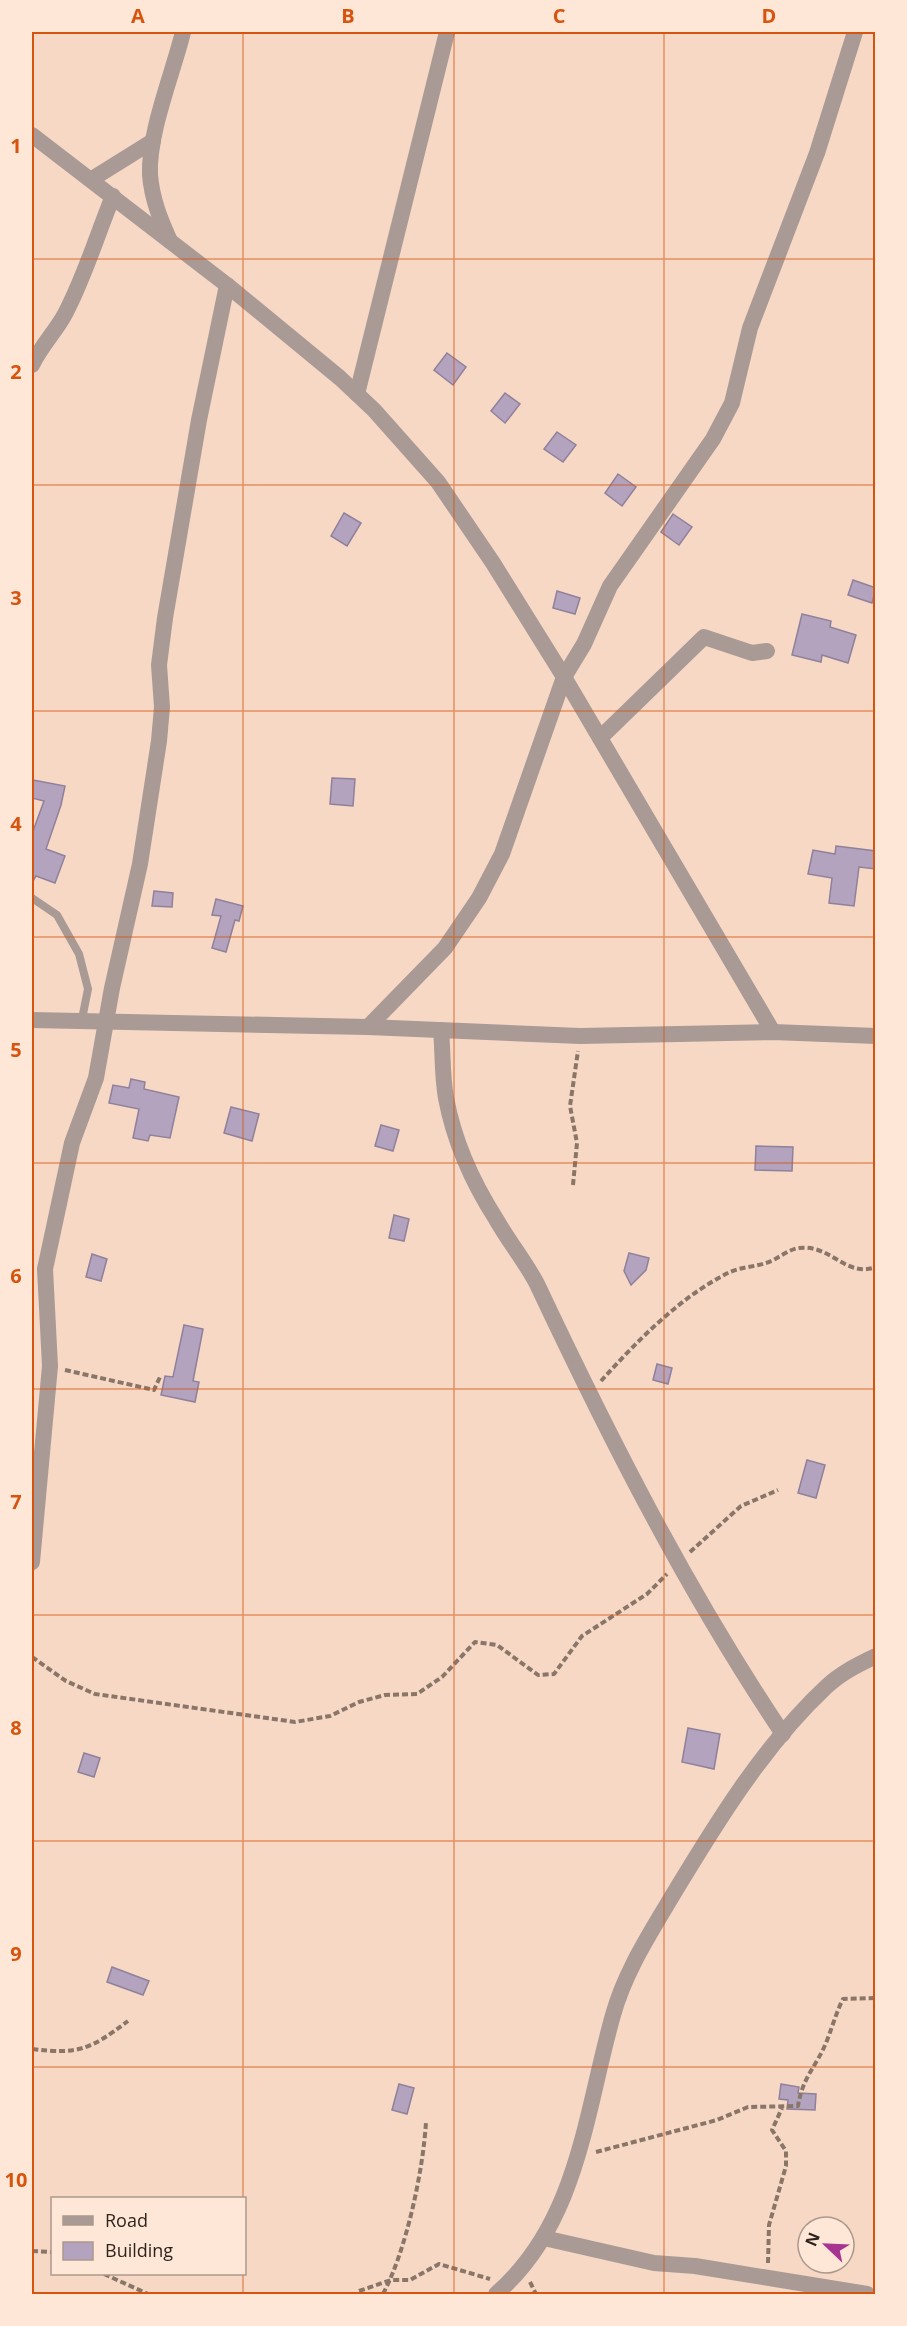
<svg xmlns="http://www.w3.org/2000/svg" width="907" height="2326" viewBox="0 0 907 2326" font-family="'Open Sans',sans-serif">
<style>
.building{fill:#b3a3be;stroke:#90819b;stroke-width:1.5}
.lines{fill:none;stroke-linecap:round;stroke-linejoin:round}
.path{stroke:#897669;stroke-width:4;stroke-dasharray:6 3;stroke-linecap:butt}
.service{stroke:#a99a95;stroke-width:8}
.minor{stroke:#a99a95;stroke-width:16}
.tertiary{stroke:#a99a95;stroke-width:16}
.grid{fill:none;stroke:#d6540e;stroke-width:1.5;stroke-opacity:0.55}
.neatline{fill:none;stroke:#d6540e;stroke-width:2}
.grid-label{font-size:20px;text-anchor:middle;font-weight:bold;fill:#d6540e}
</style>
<rect width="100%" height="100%" fill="#f6d8c5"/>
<g class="building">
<path d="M447,353l19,14 -13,18 -19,-15z"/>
<path d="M505,393l15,11 -15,19 -14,-12z"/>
<path d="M557,432l19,13 -13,17 -19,-13z"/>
<path d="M618,474l18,13 -14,19 -17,-13z"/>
<path d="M344,513l17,10 -14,23 -16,-10z"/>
<path d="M673,514l19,13 -13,18 -18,-13z"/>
<path d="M853,580l23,8 -4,15 -24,-8z"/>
<path d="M557,591l23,7 -5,16 -22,-6z"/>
<path d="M802,614l29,7 -1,6 26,8 -8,28 -26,-8 -1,7 -29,-7z"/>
<path d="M332,778l23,1 -2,27 -23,-2z"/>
<path d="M33,780l32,6 -4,19 -15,44 19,7 -10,27 -19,-7 -4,7v-49l12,-33 -12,-3z"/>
<path d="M836,846l40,5v18l-17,-2 -5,39 -25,-3 3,-25 -24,-4 5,-24 22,4z"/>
<path d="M154,891l19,2 -1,14 -20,-1z"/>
<path d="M216,899l27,7 -4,15 -4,-1 -9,32 -14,-4 9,-32 -9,-1z"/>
<path d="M131,1079l14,3 -1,7 35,8 -9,41 -20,-3 -2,6 -15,-3 6,-29 -30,-6 4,-18 16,3z"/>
<path d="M231,1107l28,7 -7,27 -28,-8z"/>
<path d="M381,1125l18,5 -6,21 -18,-5z"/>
<path d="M756,1146l37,1 -1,24 -37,-1z"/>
<path d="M394,1215l15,4 -5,22 -15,-3z"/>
<path d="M629,1253l20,5 -3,12 -15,15 -7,-14z"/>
<path d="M92,1254l15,5 -6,22 -15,-4z"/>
<path d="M184,1325l19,4 -10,52 6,1 -4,20 -34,-7 4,-19 8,1z"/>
<path d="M657,1364l15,4 -4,16 -15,-4z"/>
<path d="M807,1460l18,5 -9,33 -18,-5z"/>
<path d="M688,1728l32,6 -6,35 -32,-7z"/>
<path d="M84,1753l16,5 -6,19 -16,-5z"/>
<path d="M112,1967l37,14 -6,14 -36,-13z"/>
<path d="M399,2084l15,4 -7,26 -15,-4z"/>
<path d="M781,2084l18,3 -1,6 18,1 -1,16 -28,-1 1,-9 -9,-1z"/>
</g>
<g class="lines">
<g class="path">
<path d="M573,1185l4,-42 -7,-37 8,-55"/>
<path d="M65,1370l89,20 6,-13"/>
<path d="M601,1381c37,-41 80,-85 129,-109 11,-5 24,-5 36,-9 11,-3 22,-14 33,-15 32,-4 46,30 77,19"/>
<path d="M690,1552l51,-46 37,-16"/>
<path d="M32,1657l34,24 29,13 200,28 35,-6 29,-14 26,-7 32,-1 25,-17 33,-35 22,3 41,30 16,-1 28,-38 65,-42 20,-20"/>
<path d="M32,2049c46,6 59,0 96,-28"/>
<path d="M596,2152l121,-32 31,-13 50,-1c5,-30 18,-39 28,-63 6,-15 10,-30 17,-44l33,-1"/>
<path d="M32,2251l20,1"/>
<path d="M768,2263l1,-38 17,-59v-15l-14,-21 10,-22"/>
<path d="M104,2274l44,20"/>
<path d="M530,2282l6,12"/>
<path d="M359,2291l32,-11h19l29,-16 51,15"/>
<path d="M383,2294c23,-43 40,-122 43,-172"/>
</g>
<path class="service" d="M32,898l25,17 22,39 9,35 -6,30"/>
<g class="minor">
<path d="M92,179l61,-38"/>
<path d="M170,241c-10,-22 -18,-42 -20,-66 -2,-42 23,-102 33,-143"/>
<path d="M32,365c9,-19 24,-34 33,-51 20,-38 32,-79 48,-118"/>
<path d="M357,394l90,-362"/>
<path d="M600,738l104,-101 48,16 15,-2"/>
<path d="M368,1027l77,-79 34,-50 23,-44 62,-177 20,-33 26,-58 103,-147 19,-36 18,-75 67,-175 38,-121"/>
<path d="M441,1030c2,22 1,46 5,68 8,43 27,85 50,121 13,23 29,42 41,65 73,155 150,307 246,450"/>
<path d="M32,1562l18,-196 -5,-97 27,-126 24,-65 16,-90 28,-124 19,-123 3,-34 -3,-42 6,-47 34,-198 28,-135"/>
<path d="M544,2238l110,25 41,3 172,28"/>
</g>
<g class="tertiary">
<path d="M32,135l195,150 113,93 34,32 64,72 55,81 71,114 209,355"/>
<path d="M32,1020l336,7 212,9 193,-4 103,4"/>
<path d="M496,2294c82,-71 89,-180 117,-279 12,-43 35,-78 58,-117 44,-73 92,-152 155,-211 15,-14 31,-22 50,-31"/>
</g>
</g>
<path class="grid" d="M243,32v2166M454,32v2262M664,32v2262M32,259h844M32,485h844M32,711h844M32,937h844M32,1163h844M32,1389h844M32,1615h844M32,1841h844M32,2067h844M243,2274v20"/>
<rect width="907" height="2326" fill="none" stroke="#ffe7d7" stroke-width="66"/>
<rect x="51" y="2197" width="195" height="78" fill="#ffe7d7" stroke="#ac998d" stroke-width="1.5"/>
<rect x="63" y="2216" width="30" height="9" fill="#a99a95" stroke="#ac998d" stroke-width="1.5"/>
<text x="105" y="2227" font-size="18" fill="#2f241d">Road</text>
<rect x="63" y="2242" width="30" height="18" fill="#b3a3be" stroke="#ac998d" stroke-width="1.5"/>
<text x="105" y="2257" font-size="18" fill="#2f241d">Building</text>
<g transform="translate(826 2245) rotate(293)"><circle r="28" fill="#ffe7d7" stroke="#ac998d" stroke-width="1.5"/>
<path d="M0-4.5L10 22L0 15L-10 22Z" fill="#a63490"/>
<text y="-9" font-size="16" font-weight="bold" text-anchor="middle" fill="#2f241d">N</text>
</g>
<rect x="33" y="33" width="841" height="2260" class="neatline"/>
<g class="grid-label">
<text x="138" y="23">A</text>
<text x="348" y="23">B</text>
<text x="559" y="23">C</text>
<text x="769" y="23">D</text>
<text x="16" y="153">1</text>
<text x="16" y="379">2</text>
<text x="16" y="605">3</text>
<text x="16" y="831">4</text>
<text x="16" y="1057">5</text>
<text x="16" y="1283">6</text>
<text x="16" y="1509">7</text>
<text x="16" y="1735">8</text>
<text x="16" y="1961">9</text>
<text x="16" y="2187">10</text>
</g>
</svg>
